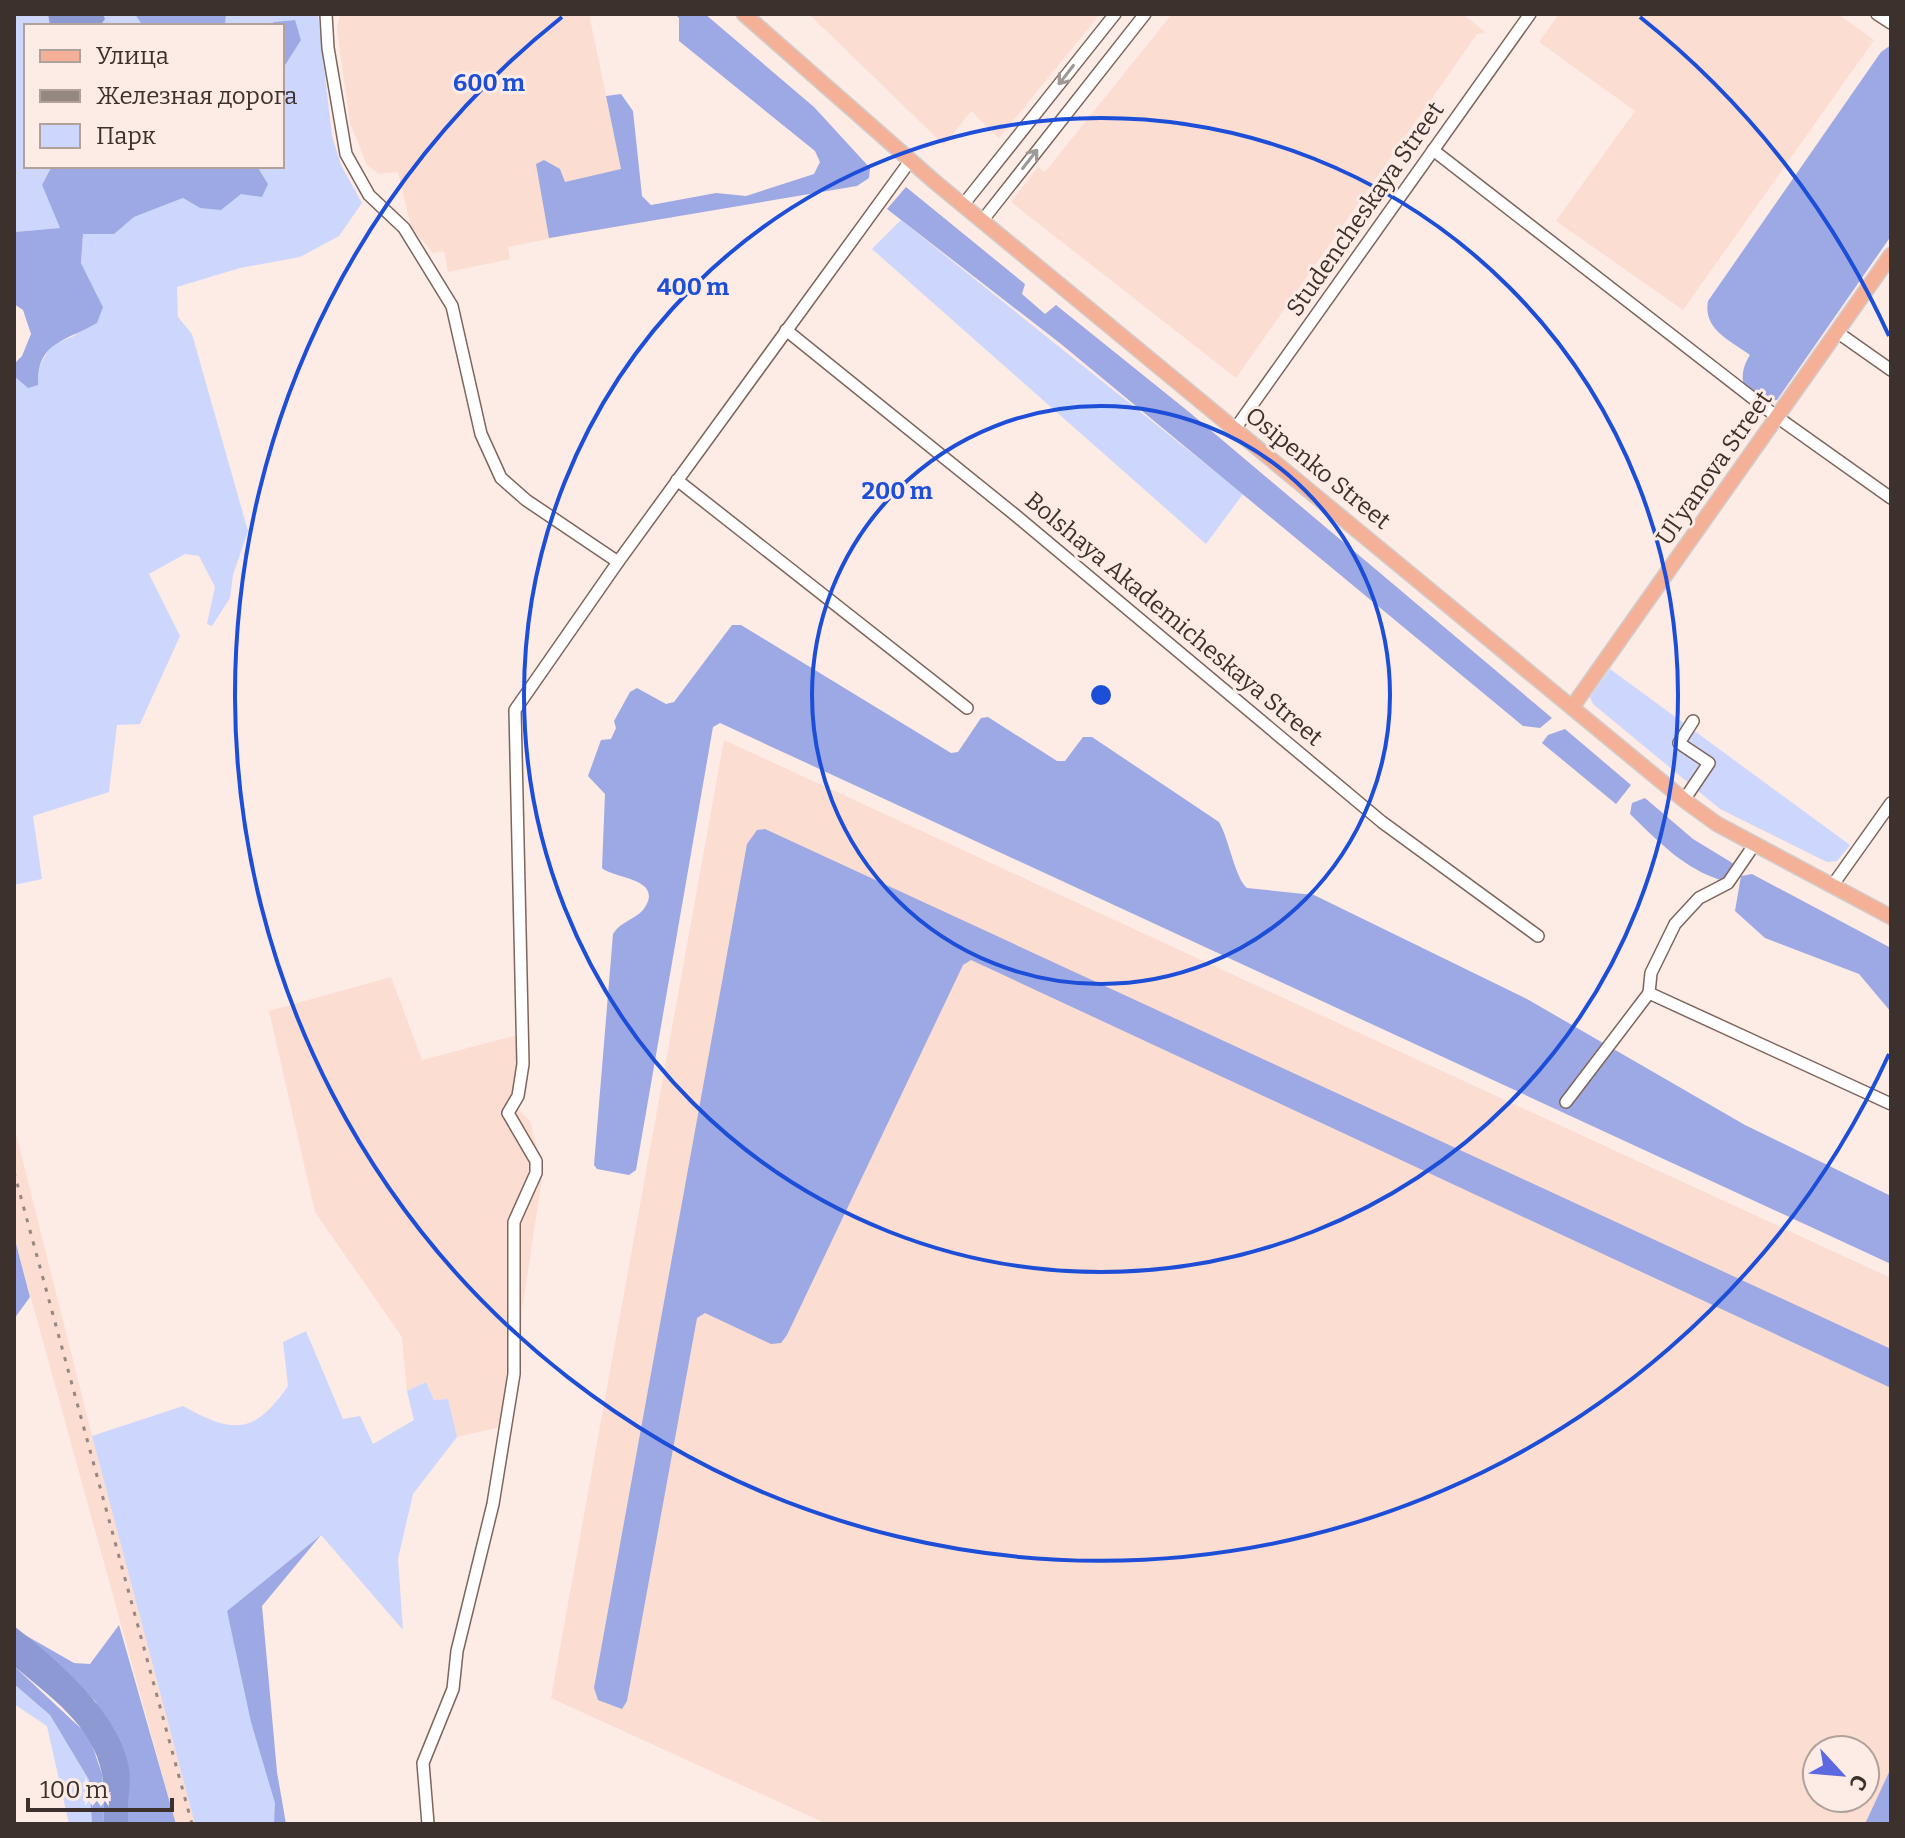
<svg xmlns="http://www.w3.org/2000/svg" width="1905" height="1838" viewBox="0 0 1905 1838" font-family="Bitter,serif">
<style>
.built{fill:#fbddd1;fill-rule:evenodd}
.green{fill:#cdd7fd}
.forest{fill:#9ca9e4}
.water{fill:#8d99d3}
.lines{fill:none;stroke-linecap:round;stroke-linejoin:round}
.minor-casing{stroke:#7e655b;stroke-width:14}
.major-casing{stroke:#d0cecd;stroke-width:17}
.minor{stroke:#fff;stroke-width:11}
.major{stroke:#f4b197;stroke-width:14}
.rail{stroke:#958782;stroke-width:3;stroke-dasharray:4 8;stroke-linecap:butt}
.oneway{stroke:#9e9896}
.ring{fill:none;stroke:#1d4ed8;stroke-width:4}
.labels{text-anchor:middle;stroke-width:6;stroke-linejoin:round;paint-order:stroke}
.street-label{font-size:24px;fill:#3c312d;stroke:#fdebe5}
.centre{fill:#1d4ed8;stroke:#fdebe5;stroke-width:4}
.ring-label{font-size:24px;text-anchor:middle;font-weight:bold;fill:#1d4ed8;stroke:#fdebe5;stroke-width:6;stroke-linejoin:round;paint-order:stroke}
</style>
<rect width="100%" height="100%" fill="#fdebe5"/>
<g class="built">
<path d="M340,14h249l43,208 -124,25 2,12 -62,13 -4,-21 -11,2 -22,-26 -13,-55 -19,2 -12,-9 -17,-42 -13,-94z"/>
<path d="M809,14h291l-101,124 -28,-27 -27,34z"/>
<path d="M1172,14h291l23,19 -9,1 -241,344 -225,-176 27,-35 7,5z"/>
<path d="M1559,14h279l36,26 -191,270 -127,-89 79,-110 -96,-69z"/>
<path d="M724,740l1167,538v546h-1064l-276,-126zM1817,1750h48v48h-48z"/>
<path d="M391,977l31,83 100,-26 -9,71 17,16 13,50 -21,139 -2,62 -7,52 -56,13 -10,-38 -13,1 -8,-18 -19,9 -5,-54 -87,-125 -46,-201z"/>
<path d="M14,1126l78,310 103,388h-19l-162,-588z"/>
</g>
<g class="green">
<path d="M14,14h34l2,12h-24v140h26l-10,19 18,43 -46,4z"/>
<path d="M103,14h32l15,12h-50l5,-7z"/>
<path d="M226,14h92l14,122 9,29 21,38 -23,33 -39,21 -60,11 -63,19 1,30 14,17 56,197 -15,44 -3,23 -18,28 -5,-2 8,-37 -16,-31 -14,-2 -36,20 31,62 -40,88 -23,1 -8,67 -76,24 9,63 -28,6v-509l14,11 23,-42 23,-9 29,-29 -22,-44 2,-29h30l21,-17 49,-19 17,10 68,-24 -11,-18h25v-96l19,-31 -7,-19 -19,2 -5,4h-45z"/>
<path d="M901,220l342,274 -37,50 -334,-295z"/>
<path d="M1610,669l240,176 -13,16 -10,1 -107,-53 -127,-105 -3,-7z"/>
<path d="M306,1331l37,88 17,-3 13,28 41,-24 -7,-29 19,-9 8,18 14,-1 9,38 -44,57 -15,65 5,71 -82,-95 -94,76 49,192 -2,21h-79l-103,-388 91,-30c50,28 71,29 105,-20l-5,-44z"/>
<path d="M14,1684l36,31 39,65 3,44h-23l-22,-98 -33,-22z"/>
</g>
<g class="forest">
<path d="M135,14h91l-1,12h-75l-9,-3z"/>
<path d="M675,14h30l109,93 56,61 -1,10 -12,8 -308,52 -13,-74 8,-4 16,9 5,13 56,-13 -15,-73 15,-2 12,17 9,85 9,9 65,-12 30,3 68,-22 6,-12 -5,-11 -136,-110v-23z"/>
<path d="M295,20l6,20 -19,30v-44h-12l4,-4z"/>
<path d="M1891,45v191l-114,164c-32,3 -43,-20 -27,-45 -22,-16 -47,-26 -42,-54l173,-249z"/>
<path d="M52,166h205l11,18 -6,13 -21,-3 -20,16 -21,-2 -17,-10 -49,19 -20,17h-31l-2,29 22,44 -6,16c-31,18 -61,19 -59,62l-10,3 -14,-12v-12l8,-8 9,-22 -8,-24 -9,-6v-72l46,-4 -18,-43z"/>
<path d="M906,187l119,97 -3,10 23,20 11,-9 133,107 363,306 -12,10 -17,-2 -462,-382 -174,-135z"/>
<path d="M732,625h9l210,128 7,-1 23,-34 7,-1 69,44h8l18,-24h9l127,85c10,17 16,56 28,66l67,7 213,104 218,126 146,71v68l-1171,-541 -7,4 -77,443 -7,5 -32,-6 -3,-4 19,-231c7,-12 21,-14 30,-24 24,-32 -32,-32 -41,-42l3,-74 -17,-18 13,-36 10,-1 5,-11 -2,-7 16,-29 7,-4 29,16 8,-2z"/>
<path d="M1565,729l66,56 -15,19 -74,-61 6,-8z"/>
<path d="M1645,798l48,41 41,25 -10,17c-39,-11 -65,-39 -94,-67l2,-11z"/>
<path d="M765,829l1126,520v39l-920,-428 -8,5 -176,370 -6,8 -10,1 -66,-31 -8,5 -70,383 -5,8 -24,-9 -4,-12 153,-844 10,-14z"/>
<path d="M1752,874l139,74v64l-32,-38 -94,-36 -30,-27 6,-35z"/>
<path d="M14,1236l16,61 -16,22z"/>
<path d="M321,1535l-59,71 15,166 9,52h-12l1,-21 -24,-81 -24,-111z"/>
<path d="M119,1625l57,199h-47l-33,-122 -71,-67 49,28 16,1z"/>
<path d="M14,1666l75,70 13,38 2,50h-12l-3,-44 -39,-65 -36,-31z"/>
<path d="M1891,1768v56h-26z"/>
</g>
<g class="water">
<path d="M48,14h55l2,5 -5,7h-50z"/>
<path d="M14,1626c42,33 106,87 115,142 3,18 -4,38 0,56h-25c-1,-16 0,-34 -2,-50 -9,-49 -53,-78 -88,-108z"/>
</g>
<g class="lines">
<defs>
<g id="minor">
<path d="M326,14l2,34 18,106 23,41 35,33 48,78 29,128 20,44 25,22 92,62"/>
<path d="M1877,14l14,9"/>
<path d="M1433,150l344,267 114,81"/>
<path d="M963,205l152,-191"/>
<path d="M982,221l163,-207"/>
<path d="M786,330l228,184 368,308 156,114"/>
<path d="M1837,332l54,38"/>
<path d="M1235,429l295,-415"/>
<path d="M677,480l290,228"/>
<path d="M1684,800l25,-37 -30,-20 14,-22"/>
<path d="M1754,845l-26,38 -29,15 -24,26 -24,49 -2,20 242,111"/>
<path d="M1832,886l59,-83"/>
<path d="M1566,1102l83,-109"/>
<path d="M428,1824l-5,-61 30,-74 4,-38 36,-147 21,-130v-152l22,-49v-12l-28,-48 10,-17 5,-32 -8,-354 103,-148 292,-401"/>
</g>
<g id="major">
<path d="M744,14l191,168 749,618 33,24 174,93"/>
<path d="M1573,706l318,-451"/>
</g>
</defs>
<use href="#minor" class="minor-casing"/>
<use href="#major" class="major-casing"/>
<use href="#minor" class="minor"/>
<use href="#major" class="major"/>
<path class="rail" d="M14,1172l178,652"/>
</g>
<defs><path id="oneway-shaft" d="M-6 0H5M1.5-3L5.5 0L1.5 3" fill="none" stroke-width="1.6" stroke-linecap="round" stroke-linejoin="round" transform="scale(2)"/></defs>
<g class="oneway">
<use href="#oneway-shaft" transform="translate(1066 75) rotate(128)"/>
<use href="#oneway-shaft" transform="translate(1030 159) rotate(-52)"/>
</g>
<g class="ring">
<circle cx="1101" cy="695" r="289"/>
<circle cx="1101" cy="695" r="577"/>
<path d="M1889 1054A866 866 0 1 1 562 17M1640 17A866 866 0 0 1 1889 336"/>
</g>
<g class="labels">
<g class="street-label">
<text transform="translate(1365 209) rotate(-55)" y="8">Studencheskaya Street</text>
<text transform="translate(1318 468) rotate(39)" y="8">Osipenko Street</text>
<text transform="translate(1714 468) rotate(-55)" y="8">Ul'yanova Street</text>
<text transform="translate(1174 619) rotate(40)" y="8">Bolshaya Akademicheskaya Street</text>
</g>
</g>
<circle cx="1101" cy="695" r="12" class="centre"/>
<g class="ring-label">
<text x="489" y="91">600 m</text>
<text x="693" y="295">400 m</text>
<text x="897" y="499">200 m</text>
</g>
<rect width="1905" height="1838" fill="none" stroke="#3c312d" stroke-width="32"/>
<rect x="24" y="24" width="260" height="144" fill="#fdebe5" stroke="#b0a19b" stroke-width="2"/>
<rect x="40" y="50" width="40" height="12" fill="#f4b197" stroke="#b0a19b" stroke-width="2"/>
<text x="96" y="64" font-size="24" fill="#3c312d">Улица</text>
<rect x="40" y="90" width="40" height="12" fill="#958782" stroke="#b0a19b" stroke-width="2"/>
<text x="96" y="104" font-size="24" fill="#3c312d">Железная дорога</text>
<rect x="40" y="124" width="40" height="24" fill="#cdd7fd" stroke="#b0a19b" stroke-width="2"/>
<text x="96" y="144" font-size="24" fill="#3c312d">Парк</text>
<g transform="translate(1841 1774) rotate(116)"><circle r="38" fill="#fdebe5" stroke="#b0a19b" stroke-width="2"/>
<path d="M0-6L14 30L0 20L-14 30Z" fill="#5c69e0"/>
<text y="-12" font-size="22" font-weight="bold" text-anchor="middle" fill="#3c312d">С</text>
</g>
<path d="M28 1798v12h144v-12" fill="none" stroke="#3c312d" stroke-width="4"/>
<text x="40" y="1798" font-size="24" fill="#3c312d" stroke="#fdebe5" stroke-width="6" paint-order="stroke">100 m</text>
</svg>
